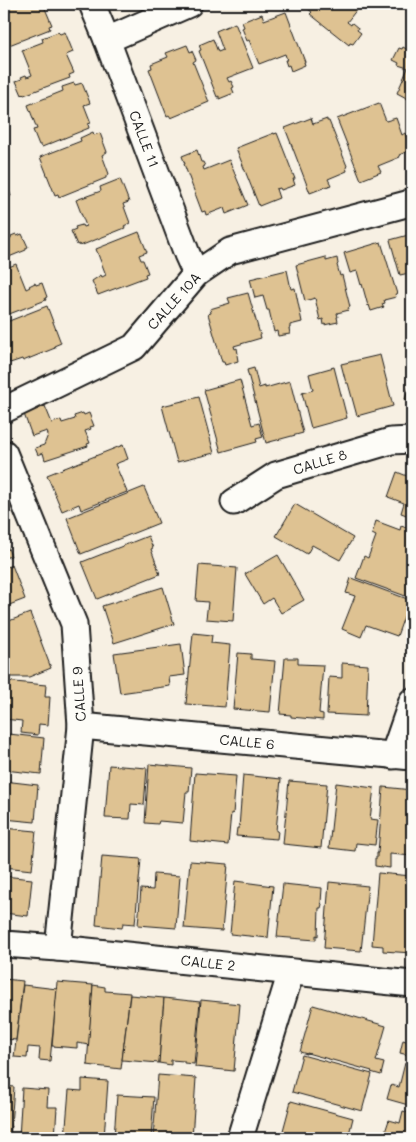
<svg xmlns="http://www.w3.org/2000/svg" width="416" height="1142" viewBox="0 0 416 1142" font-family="Mali,sans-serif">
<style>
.building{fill:#dec292;stroke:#1c1c1c}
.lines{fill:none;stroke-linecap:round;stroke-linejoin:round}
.minor-casing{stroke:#1c1c1c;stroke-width:29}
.minor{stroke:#fdfcf7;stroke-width:25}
.labels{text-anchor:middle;stroke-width:4;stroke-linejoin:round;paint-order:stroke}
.street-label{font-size:14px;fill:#1c1c1c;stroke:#fdfcf7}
</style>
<rect width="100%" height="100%" fill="#f7f0e3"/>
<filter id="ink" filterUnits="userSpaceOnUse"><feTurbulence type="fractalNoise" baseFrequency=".02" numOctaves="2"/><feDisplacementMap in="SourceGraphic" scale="10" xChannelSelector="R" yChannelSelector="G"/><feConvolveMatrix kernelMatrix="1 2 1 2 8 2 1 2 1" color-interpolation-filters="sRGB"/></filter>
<g filter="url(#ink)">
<g class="building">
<path d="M4,4h46l-6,2 8,19 -3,1 1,3 -46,18z"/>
<path d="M312,4h49l-14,18 4,3 1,-2 6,5 -1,2 4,3 -8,11 -3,-1 -1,2 -39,-31 2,-2 -4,-3z"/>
<path d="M286,12l19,50h-1l1,3 -14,6 -2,-6 -2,1 -2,-6h2l-2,-6 -26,10 -10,-24 -2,1 -5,-13 2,-1 -2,-5 20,-8 2,6z"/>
<path d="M235,23l18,45 -26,10 2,4 2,-1 3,6 -2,1 2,5 -15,6v-3l-2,1 -18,-46 2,-1 -2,-5 14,-6 5,13 5,-2 -7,-19z"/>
<path d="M58,32l2,2 5,-2 8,20 -7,3 8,18 -5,2 1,3 -46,17 -1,-1 -1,1 -6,-14 6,-2 -1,-2 5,-2 1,2 5,-2 -10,-25 21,-8 -1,-4z"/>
<path d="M187,45l3,7 2,-1 4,9 -3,2 16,40 -38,16 -2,-3 -2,1 -18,-47 3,-1 -1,-4 17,-7 -2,-4z"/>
<path d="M403,47l9,5v49l-15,-8 11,-25 -10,-3 1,-2 -6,-3 6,-12 3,1z"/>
<path d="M74,83l1,2 7,-2 8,20 -6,2 7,18 -3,1 1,4 -47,19 -1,-2h-2l-6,-15 4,-1 -9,-24 35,-14 -1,-4z"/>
<path d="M379,103l7,18 10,-3 6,17 3,-2 6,17 -12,5 1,2 -22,9 3,6 -20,8 -24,-61z"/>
<path d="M311,118l2,6 14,-5v2h2l18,45 -1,1 1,4 -19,8 3,6 -21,8 -25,-65z"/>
<path d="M93,132l1,3 6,-2 7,19 -5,3 7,19 -3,2v2l-47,19 -1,-3 -3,1 -15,-38 41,-16 -1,-3z"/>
<path d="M274,133v1l3,-1 18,46h-2l2,6 -14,5 -1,-2 -4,1 3,9 -20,8 -23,-58z"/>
<path d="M197,150l4,12h2l2,4 -2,1 1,3 25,-10 19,45 -22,9 -2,-6 -18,7 -1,-4 -3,1 -18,-48h1l-3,-8z"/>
<path d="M4,177l7,19 -3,1 1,2 -5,2z"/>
<path d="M120,179l9,23 -6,2 7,19 -6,3 1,2 -45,18 -1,-2 -2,1 -6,-14 5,-2 -1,-2 7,-2 1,2 3,-1 -10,-26 25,-9 -1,-4z"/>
<path d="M139,232l8,20 -8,3 2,5h2l5,13 -3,1 1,3 -48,18 -6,-14 9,-6 1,2 4,-2 -10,-26z"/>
<path d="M4,233l2,7 5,-2v-2l5,-2 1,2 5,-2 6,13 -2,1v2l-22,9z"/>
<path d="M412,234v52l-3,-13 -9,2 -10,-35z"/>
<path d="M381,242l16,52h-2l1,3 -12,3 1,3 -3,1 2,3 -13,4 -2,-6 -1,1 -6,-22 -1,1 -4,-14 -7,2 -6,-20z"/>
<path d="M326,257v4l11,-3 1,6 -1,1 3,11 2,-1 8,32 -2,1 1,2 -12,3 1,4h-1l1,5 -14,3 -1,-6 -3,1 -5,-22 -10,3 -9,-36z"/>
<path d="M16,264l10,25 4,-2 -1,-1 6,-3 1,2 6,-2 5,14 -2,1 1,2 -42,16v-47z"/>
<path d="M287,270l4,19 4,-1 7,34 -12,3v3h-1l1,6 -12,2 -1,-5 -3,1 -5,-22h-2l-4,-14 -8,2 -5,-19z"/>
<path d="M248,293l13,45 -27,8 1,3 2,-1 1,6 -1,1 1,6 -13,4 -1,-3h-2l-14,-48 3,-1 -1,-4 20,-6 -2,-5z"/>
<path d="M47,306l14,37 -7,3 1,2 -32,13 -1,-2 -12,4 -2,-6 -3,1 -1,-2v-33z"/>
<path d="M380,355l13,51 -36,10 -9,-33h-2l-5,-19z"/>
<path d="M334,367l13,51 -36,10 -9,-35 11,-3 -4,-16z"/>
<path d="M254,368l5,20 6,-2v2l25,-7 13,52 -37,10 -19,-73z"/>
<path d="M412,379v23l-7,-3z"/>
<path d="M240,380l12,45 7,-2 4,14 -7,2 1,3 -36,10 -17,-62z"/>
<path d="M199,397l15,56 -37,9 -15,-56z"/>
<path d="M45,406l7,17 9,-3 1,3 13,-4 -1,-3 9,-3 1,2 5,-2 5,13 -4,1 1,2 -6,2 5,12 -3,1 1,2 -43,14 -2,-7 -5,2 -3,-7 9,-3 4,-10 -1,-4 -15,5 -8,-22z"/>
<path d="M123,445l5,14 -13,5 12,28 -46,18 -2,-6 -17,7 -15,-36z"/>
<path d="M397,472l15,6v39l-11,-4 3,-10 -16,-6z"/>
<path d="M144,487l15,36 -78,31 -14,-36z"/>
<path d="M295,504l58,34 -13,22 -28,-15 -5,9 -31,-18z"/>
<path d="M376,521l24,9 1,-4 9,3 -2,4 4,2v60l-1,3 -55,-20 8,-22 4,2 8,-22 -4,-2z"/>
<path d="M148,536l5,12 -2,1 9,25 -63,25 -15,-37z"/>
<path d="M4,538l7,18 -7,2z"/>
<path d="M278,555l26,45 -23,13 -9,-15 -9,6 -18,-30z"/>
<path d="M12,565l13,34 -21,8v-39z"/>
<path d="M199,565l38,3 -4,53 -27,-2 2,-17 -12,-1z"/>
<path d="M351,578l59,22 -13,36 -31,-11 -5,12 -19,-8 13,-33 -9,-3z"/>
<path d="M163,587l11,37 -60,19 -12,-37z"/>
<path d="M30,613l21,55 -22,9h-25v-58l3,-2 2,4z"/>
<path d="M193,633l19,2 -1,8 19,2 -5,62 -39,-3z"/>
<path d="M181,644l4,31 -16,2 1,9 -50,7 -6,-40z"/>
<path d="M238,653l13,1v5l24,2 -5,51 -37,-3z"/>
<path d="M285,658h13v6l25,1 -4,48 4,1v6l-32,-3v-2l-11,-1z"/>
<path d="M342,663l26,2 -2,51 -39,-2 2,-37 13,1z"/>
<path d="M4,681l42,4 -1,12h5l-2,28 -9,-1 -1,11 -17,-2 1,-12 -18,-2z"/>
<path d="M9,734l35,4 -3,36 -37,-4v-24h4z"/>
<path d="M149,764l42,4 -2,24h-3l-3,31 -24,-2 -1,3 -13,-1z"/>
<path d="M109,765l38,3 -3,37 -13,-1 -1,15 -25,-1z"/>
<path d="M195,773l41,3 -3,38 -2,-1 -3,32 -38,-4z"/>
<path d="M243,775l38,4 -5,52h2l-1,8 -41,-3 1,-8h2z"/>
<path d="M4,781l34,4 -3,37 -31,-3z"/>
<path d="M289,781l38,3 -6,64 -38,-4z"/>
<path d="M336,783l38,5 -4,31 8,1 -3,25 -19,-2 -1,8 -26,-3z"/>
<path d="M383,787l29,3v66l-22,-2v14l-15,-2v-8h2v-5h1z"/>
<path d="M4,828l32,3 -4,39 -28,-3z"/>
<path d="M102,856l39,3 -6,65 -12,-1 -1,5 -26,-3z"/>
<path d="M190,861l38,3 -6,67 -38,-3z"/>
<path d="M378,873l34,3v36l-2,33h2v8l-29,-2v-5l-11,-1z"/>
<path d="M154,874l26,2 -4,52 -38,-3 3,-36 12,1z"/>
<path d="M4,876l28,3 -4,37 -24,-3z"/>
<path d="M235,881l38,5 -5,52 -38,-4z"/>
<path d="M329,882l39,4 -7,65 -37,-3z"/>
<path d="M283,884l39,4 -1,15 1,1 -1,4h-2l-1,28 -2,-1v5l-39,-3z"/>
<path d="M4,979l19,2 -7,59 -11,-1v4h-1z"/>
<path d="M57,982l36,3 -4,60 -12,-2v5l-25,-2z"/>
<path d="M23,985l34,4 -7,72 -11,-1 1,-12 -12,-1 -1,11 -13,-1z"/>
<path d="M93,985l12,2v4l25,2 -9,76 -34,-4z"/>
<path d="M130,995l34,3 -5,65 -37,-3z"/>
<path d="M164,998l36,4 -6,62 -10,-1v-2l-13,-1v5l-12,-2z"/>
<path d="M201,1000l39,4 -6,67 -39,-4z"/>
<path d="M313,1005l73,21 -10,35 8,2 -3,12 -10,-3 1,-1 -65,-18v1l-7,-2z"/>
<path d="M403,1040l9,3v13l-12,-3z"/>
<path d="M302,1055l70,19 -10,37 -70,-19z"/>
<path d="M405,1063l7,2v41l-25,-7 4,-14 8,2z"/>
<path d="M158,1075l38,3 -4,60h-39z"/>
<path d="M82,1079l26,2 -4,57h-39l4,-48 13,1z"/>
<path d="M4,1086l10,1 -4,51h-6z"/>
<path d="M22,1088l26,2 -1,17h10l-2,31h-36z"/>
<path d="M117,1095l37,2 -3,41h-37z"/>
<path d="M291,1101l62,17 -5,20h-67z"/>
<path d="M403,1111l9,3v24h-29l6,-18 11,3z"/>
</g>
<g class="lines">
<defs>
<g id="minor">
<path d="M92,4l15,36 80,214 9,20"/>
<path d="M107,40l82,-36"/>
<path d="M4,410l130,-63 62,-73 34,-23 180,-48 2,-2"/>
<path d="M4,453l70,171 7,102 -23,222"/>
<path d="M234,502l42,-27 115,-34 21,-1"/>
<path d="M81,726l331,31"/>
<path d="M393,756l19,-55"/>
<path d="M4,944l54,4 354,36"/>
<path d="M240,1138l51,-166"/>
</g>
</defs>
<use href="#minor" class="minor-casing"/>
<use href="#minor" class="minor"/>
</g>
</g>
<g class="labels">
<g class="street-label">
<text transform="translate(144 139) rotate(69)" y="5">CALLE 11</text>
<text transform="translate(174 301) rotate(-48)" y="5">CALLE 10A</text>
<text transform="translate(320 462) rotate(-17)" y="5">CALLE 8</text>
<text transform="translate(79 694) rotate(-94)" y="5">CALLE 9</text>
<text transform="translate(247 742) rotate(5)" y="5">CALLE 6</text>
<text transform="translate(208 963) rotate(6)" y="5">CALLE 2</text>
</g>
</g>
<rect width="416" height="1142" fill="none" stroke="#fdfcf7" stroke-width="20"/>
<rect x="10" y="10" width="396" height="1122" fill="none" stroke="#1c1c1c" stroke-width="2" filter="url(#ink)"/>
</svg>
